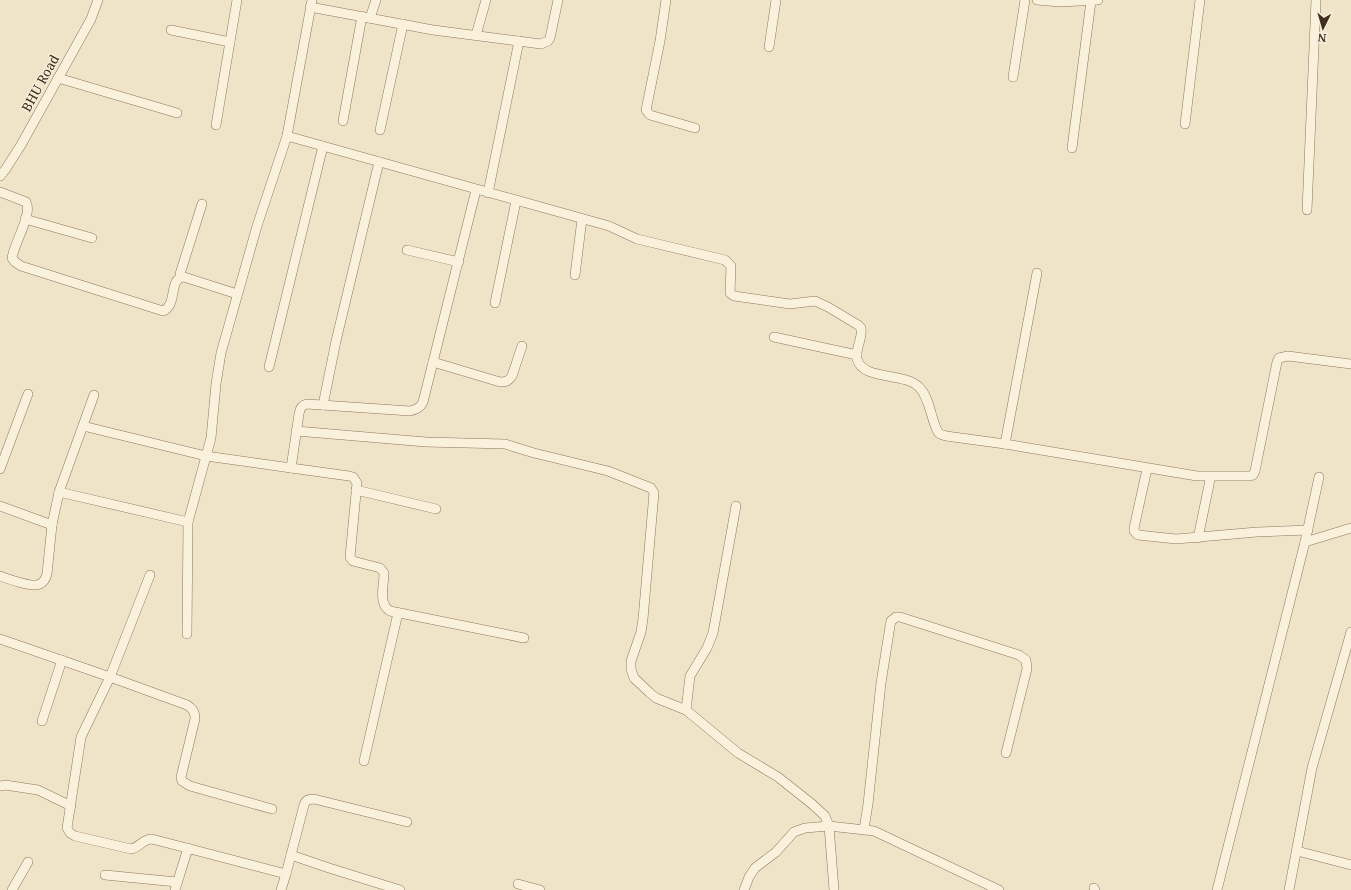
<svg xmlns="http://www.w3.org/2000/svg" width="1351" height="890" viewBox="0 0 1351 890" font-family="'Noto Serif',serif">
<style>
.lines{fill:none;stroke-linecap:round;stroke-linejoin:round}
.minor-casing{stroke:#8d765c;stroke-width:10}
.minor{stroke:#faf1dc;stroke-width:9}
.labels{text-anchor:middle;stroke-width:3;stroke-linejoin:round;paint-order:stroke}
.street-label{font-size:13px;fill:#3d2e20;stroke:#f7eed8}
</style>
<rect width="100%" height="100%" fill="#f0e4c8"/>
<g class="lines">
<defs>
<g id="minor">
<path d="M666,0l-6,41 -14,69 4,5 45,13"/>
<path d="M1037,0l23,2 38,-2"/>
<path d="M310,7l123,23 108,14 7,-3 2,-3 8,-38"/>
<path d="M370,18l6,-18"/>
<path d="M171,30l59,12"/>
<path d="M476,35l10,-35"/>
<path d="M769,47l7,-47"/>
<path d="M1013,77l12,-77"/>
<path d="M58,78l119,35"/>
<path d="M343,121l19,-105"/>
<path d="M1185,124l15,-124"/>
<path d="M216,125l21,-125"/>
<path d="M380,130l23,-106"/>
<path d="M287,136l322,90 28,13 88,21 6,6 -1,27 4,3 56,8 25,-3 13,6 30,18 3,3c2,10 -6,21 -4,31 6,22 47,13 62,28 11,11 12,33 19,45 2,3 5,3 8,4l59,8 192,32h53l3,-1 2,-4 22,-109 2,-4 9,-2 63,8"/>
<path d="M1072,148l19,-147"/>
<path d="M0,176l5,-6 16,-25 70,-126 7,-19"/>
<path d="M0,192l26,10c7,12 -12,41 -14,56l3,4 6,4 142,45c15,-6 5,-33 21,-34l53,17"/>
<path d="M488,193l31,-152"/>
<path d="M1307,210l9,-210"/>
<path d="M25,219l67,19"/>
<path d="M407,250l52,12"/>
<path d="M575,275l7,-56"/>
<path d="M181,277l-1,-3 22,-70"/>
<path d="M495,303l21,-102"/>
<path d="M774,337l83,18"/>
<path d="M433,362l67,20c6,0 9,-1 12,-6l10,-30"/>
<path d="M269,367l54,-221"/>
<path d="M323,405l13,-64 43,-179"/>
<path d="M83,426l123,30 85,12 8,-54c1,-6 3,-9 8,-10l103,7c7,-2 10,-3 13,-9l53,-212"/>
<path d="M296,431l130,11 79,2 29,9 74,18 43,17 3,5 -11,126 -2,13 -10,29v8l3,9 16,15 6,5 30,12 52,43 40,24 34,27 13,12 4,10 5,64"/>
<path d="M1005,444l32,-171"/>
<path d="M291,468l58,8 4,1 4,6 -7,74 3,4 27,7 4,5c0,12 -6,31 6,38l134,27"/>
<path d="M0,469l28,-75"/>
<path d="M1147,469l-13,59v3l4,4 38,4 81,-7 51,-2"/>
<path d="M356,490l80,19"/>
<path d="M59,492l35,-97"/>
<path d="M0,506l52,19"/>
<path d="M1198,538l11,-53 1,-8"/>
<path d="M1305,542l46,-14"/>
<path d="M0,576c9,3 32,12 40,8 4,-2 6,-6 7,-10l5,-49 7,-33 129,30"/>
<path d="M187,634l1,-112 23,-84 5,-54 5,-31 36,-127 30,-90 25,-136"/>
<path d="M0,639l110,38 40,-102"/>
<path d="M686,710l4,-34 17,-28 6,-15 23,-127"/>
<path d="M42,721l20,-61"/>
<path d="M364,761l34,-148"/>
<path d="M0,786l5,-1 33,5 33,16"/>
<path d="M272,809l-82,-23 -8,-5 -1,-4 14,-58c0,-7 -2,-10 -8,-14l-77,-28 -29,60 -14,91 3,5 5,3 56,13c9,-2 12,-10 21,-10l134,35"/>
<path d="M864,829l4,-25 13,-121 9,-57 1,-5 5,-4h4l119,38 7,5 1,9 -21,84"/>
<path d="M1297,851l54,14"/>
<path d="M291,855l38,13 71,22"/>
<path d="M105,875l72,7"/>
<path d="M518,884l22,6"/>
<path d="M1094,888l1,2"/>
<path d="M12,890l16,-28"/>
<path d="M175,890l13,-42"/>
<path d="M281,890l5,-16 18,-69c2,-5 4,-6 10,-6l93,23"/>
<path d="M744,890l5,-13 6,-9 21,-16 18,-20 11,-4 24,-2 45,5 125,59"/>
<path d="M1217,890l88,-348 14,-65"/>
<path d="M1289,890l23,-122 39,-136"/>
</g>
</defs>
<use href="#minor" class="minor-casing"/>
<use href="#minor" class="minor"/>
</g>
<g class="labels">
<g class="street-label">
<text transform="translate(40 83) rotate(-61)" y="5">BHU Road</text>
</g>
</g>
<g transform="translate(1323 28) rotate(185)" stroke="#f7eed8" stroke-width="3" paint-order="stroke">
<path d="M0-3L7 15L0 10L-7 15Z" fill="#3d2e20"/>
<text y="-6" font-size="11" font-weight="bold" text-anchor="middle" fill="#3d2e20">N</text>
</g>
</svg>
